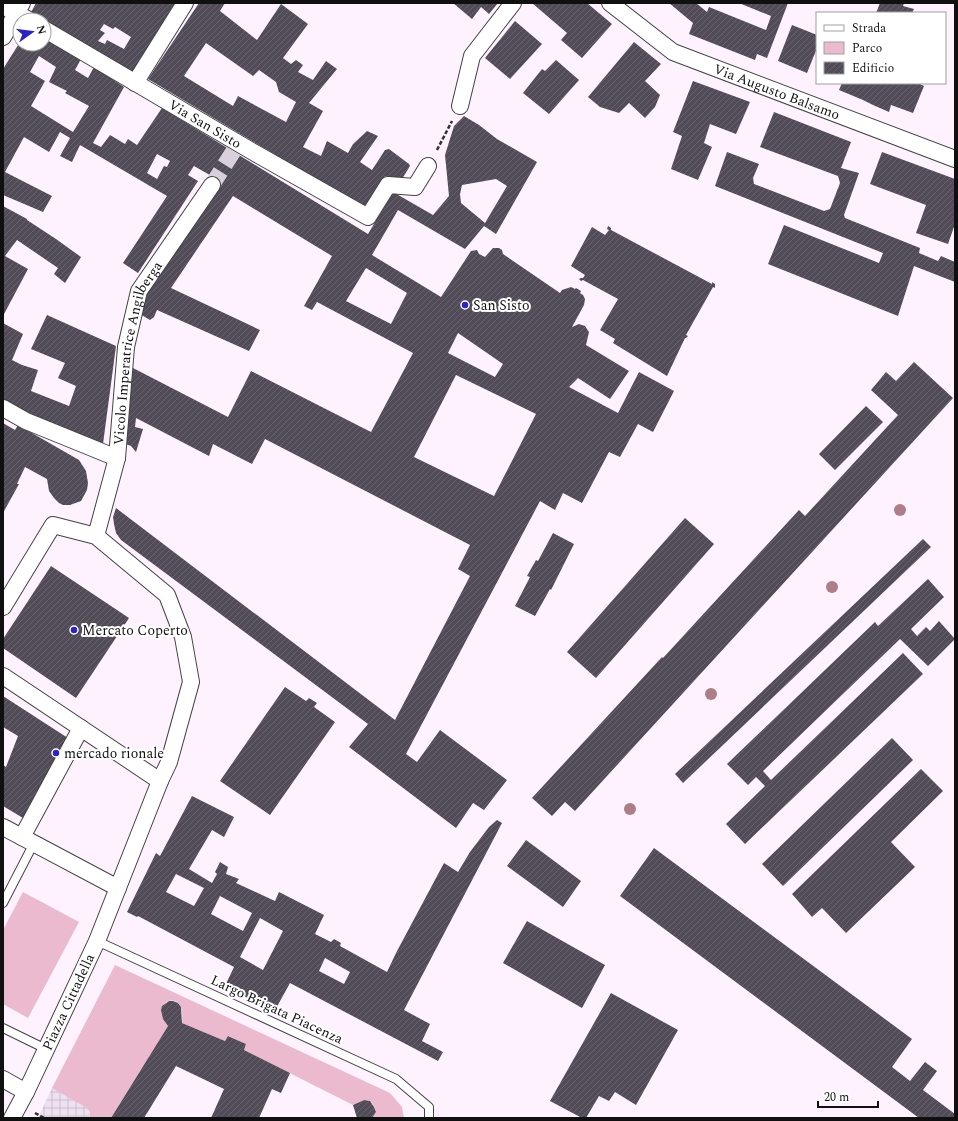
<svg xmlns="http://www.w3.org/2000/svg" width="958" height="1121" viewBox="0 0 958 1121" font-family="Spectral,serif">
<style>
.green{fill:#ebbacf}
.plaza{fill:url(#plaza-grid)}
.building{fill:url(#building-hatch);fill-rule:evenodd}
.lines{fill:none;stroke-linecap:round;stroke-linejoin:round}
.street-tunnel{stroke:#dad0db;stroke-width:16;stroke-dasharray:16 8;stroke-linecap:butt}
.lane-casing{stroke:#434343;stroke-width:10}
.street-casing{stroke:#434343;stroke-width:18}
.path{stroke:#323232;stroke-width:2.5;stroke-dasharray:4 2;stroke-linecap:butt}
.lane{stroke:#fff;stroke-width:8}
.street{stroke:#fff;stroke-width:16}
.tree{fill:#ad7d88}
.poi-dot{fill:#2b23c4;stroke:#fff;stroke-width:1.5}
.labels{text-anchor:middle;stroke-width:4;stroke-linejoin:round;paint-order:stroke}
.street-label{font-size:14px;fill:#101010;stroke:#fff}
.poi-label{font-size:14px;fill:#101010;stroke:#fff;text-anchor:start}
</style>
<defs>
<pattern id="plaza-grid" width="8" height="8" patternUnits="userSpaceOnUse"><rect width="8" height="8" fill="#eee0f0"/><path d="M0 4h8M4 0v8" fill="none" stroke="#cbbfcd"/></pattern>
<pattern id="building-hatch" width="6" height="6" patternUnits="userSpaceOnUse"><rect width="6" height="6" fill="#524c59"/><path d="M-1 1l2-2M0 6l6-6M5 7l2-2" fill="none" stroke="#66616c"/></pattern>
</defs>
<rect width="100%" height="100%" fill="#fef2ff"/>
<g class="green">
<path d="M23,892l56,30 -51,96 -25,-14v-74z"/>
<path d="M115,965l275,128 12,14 2,11h-32l4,-6c-4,-16 -12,-13 -23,-7l-109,-55 2,-6 -17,-8 -4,5 -43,-18c0,-5 1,-11 -1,-16 -7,-14 -30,-4 -13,19l-57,92h-22l1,-2 -38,-28z"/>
</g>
<path class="plaza" d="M52,1088l35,20 3,4 -1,6h-51z"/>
<g class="building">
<path d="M36,3l93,1 49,-1 -45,71 -89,-50v-4h-7l-8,-4zM104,24l9,5 2,-2 16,10 -7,12 -17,-9 -2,4 -7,-3 7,-8 -5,-3z"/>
<path d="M199,3h26l-5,8 37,29 24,-36 27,20 -25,34 8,6 5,-4 7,5 -5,7 15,8 13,-19 11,8 -28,34 14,8 -20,36 18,9 6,-15 21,12 5,-9 14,-13 11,5 -18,26 12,8 13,-20 4,-1 20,15 1,2 -8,13 -17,-3 -20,32 -217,-129zM206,43l47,33 6,-6 17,12 3,10 17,10 -10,20 -48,-26 -5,10 -49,-30z"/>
<path d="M453,3h45l-9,11 -8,-7 -9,12z"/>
<path d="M532,3h55l25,21 -30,34 -21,-18 6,-7z"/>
<path d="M669,3h27l11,9 2,-5 57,23 5,-14 -32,-13h49l-21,55 -10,-4 -2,6 -66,-26 4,-11z"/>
<path d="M880,3h24l-1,3 11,3 -2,4h-36z"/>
<path d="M515,21l27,23 -32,35 -25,-21z"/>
<path d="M792,25l25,10v13l-10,25 -29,-12z"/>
<path d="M44,36l37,23 -6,11 13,8 6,-11 30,20 -31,56 8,4 9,-12 15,9 3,-5 9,6 25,-37 206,126 25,-42 40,23 16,-19 -4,-41 9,-29 10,-10 15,9 18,14 40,23 -41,72 -12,-8 -19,23 -67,-39 -26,45 69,42 30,-46 6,-1 2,4 6,3 8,-9h6l3,2 1,4 57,39 2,-3 9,-3 4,2 1,-1 5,3 -1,2 3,2 2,4 -1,6 -12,22 7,-3 6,2 4,6 -3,13 43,26 -19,28 -32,-21 -9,9 49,26 21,-41 35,19 -21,41 -15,-8 -18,33 -11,-5 -27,51 -19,-10 -8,17 -15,-9 -134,253 11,8 23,-32 67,50 -23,30 -11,-7 -17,25 -107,-81 19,-23 -247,-184 -5,-7 -2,-9 -1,-7 3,-9 279,212 75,-144 -12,-7 12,-24 -205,-106 -13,25 -39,-20 -4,12 -73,-38 -1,9 8,2 -7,23 -5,-6 -8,-3 10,-75 95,49 23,-46 120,61 42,-79 -96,-51 -5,8 -8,-4 28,-50 -99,-60 -62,92 89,42 -11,21 -92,-41 -3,7 -4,3 -10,-6 2,-13 80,-119 -28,-16 -6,9 10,6 -60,92 -15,-10 44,-67 -87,-51 -8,17 -12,-6 10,-18 -10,-6 -11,20 -25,-15 -19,35 47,24 -9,16 -40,-17v-126l17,-27v2h24zM39,56l17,11 -7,15 18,9 -2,2 24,13 -16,26 -42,-26 14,-25 -15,-9zM157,154l13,7 -3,6 -3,-1 -7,13 -10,-6zM496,179l11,7 -22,37 -24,-20 -1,-9 2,-9zM366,268l41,25 -16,31 -45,-23zM458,333l45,31 -8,13 -47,-24zM456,375l80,39 -42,82 -80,-39z"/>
<path d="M634,42l27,22 -16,17 15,14 -5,12 -10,11 -16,-15 -10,10 -19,-6 -12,-10z"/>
<path d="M556,60l23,20 -30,34 -26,-21 19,-24 3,2z"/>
<path d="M693,81l57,21 -14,32 -26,-10 -6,19 8,4 -14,33 -27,-11 11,-33 -9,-4z"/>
<path d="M842,83h76l6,3 -11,27 -22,-8 -2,7 -16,-7 -10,-5 -24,-10z"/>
<path d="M774,112l77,30 -10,26 18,5 -15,42 1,3 75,30 -1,5 19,8 3,-5 14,6v20l-41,-16 -16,50 -130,-52 16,-39 95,38 4,-10 -168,-67 12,-34 32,12 -6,14 1,6 70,27 6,-2 10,-26 -2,-7 -78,-29z"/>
<path d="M882,152l73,27v45l-7,20 -32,-11 10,-28 -56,-21z"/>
<path d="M3,206l24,13v1l29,19 25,18 -16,26 -11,-9 4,-6 -41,-28 -12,16 23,13 -25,47z"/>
<path d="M608,226l3,2v2l101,54v-2l3,2v4l-2,-1 -27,48 2,1 -2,2h-1l-18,38 -54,-33 2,-4 -15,-9 18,-31 -35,-19 -2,1 -2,-2 2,-1h2l2,-3 -14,-9 21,-39 13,8 4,-5 -2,-1z"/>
<path d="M47,315l69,31 -13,98 -100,-41v-80l20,11 -11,26 10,5 16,5 -7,21 38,15 7,-20 -18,-8 7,-15 -34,-14z"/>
<path d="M914,362l39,36 -378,413 -10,-9 -13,14 -20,-18 130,-141 1,1 136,-148 6,6 93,-101 -27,-25 15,-18 10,9z"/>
<path d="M866,406l17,16 -48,48 -16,-16z"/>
<path d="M3,423l12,7 3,-5 61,35 7,11 2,12 -1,7 -6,11 -11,4h-7l-4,-2 -5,-5 -5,-7 -2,-12 -22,-12 -8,17h2l-16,29z"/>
<path d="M685,518l29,26 -118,134 -29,-26z"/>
<path d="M553,533l21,11 -23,46 -1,-1 -15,27 -20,-10 15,-29 -3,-1 9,-16 2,1z"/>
<path d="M923,539l8,8 -248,236 -8,-9z"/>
<path d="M51,566l78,52 -53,80 -73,-50v-9z"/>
<path d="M928,579l16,18 -33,32 6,7 9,-9 4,4 9,-10 16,18 -27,27 -28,-27 -137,132 8,9 132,-127 20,21 -178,170 -19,-20 39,-38 -9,-9 -8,8 -21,-21 148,-142 3,4z"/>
<path d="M285,687l21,14 3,-3 8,5 -3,4 21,15 -65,93 -50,-34z"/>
<path d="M3,696l68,44 -43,81 -25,-15v-41l3,2 12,-31 -15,-9z"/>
<path d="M892,738l21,22 -130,126 -21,-22z"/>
<path d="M921,769l22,22 -52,51 24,25 -69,66 -24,-25 -10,9 -20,-23z"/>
<path d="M192,796l42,21 -10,20 -12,-7 -23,39 23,14 5,-9 -2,-2 5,-10 8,5 -2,7 13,5 -3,4 39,18 4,-9 45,23 -9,19 16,8 3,-3 7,4 -1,3 47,26 9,-19 48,-90 14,9 12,-20 19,-25 8,-7 5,3 -98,187 26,14 -8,17 21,11 -5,9 -148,-78 -16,29 -49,-26 9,-19 -96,-51 -1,1 -10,-5 29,-59 4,3zM176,874l28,14 -10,18 -28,-14zM220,896l32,17 -9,18 -32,-17zM260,918l23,13 -20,39 -23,-13zM325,958l25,14 -6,12 -25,-13z"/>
<path d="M526,840l55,41 -18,26 -56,-41z"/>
<path d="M654,848l258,191 -20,28 18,14 15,-19 12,9 -14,19 32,24v4h-36l-299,-222z"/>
<path d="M527,921l78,44 -23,43 -79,-45z"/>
<path d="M611,993l67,37 -42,75 -21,-13 -6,9 -10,-5 -13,22h-4l-32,-17z"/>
<path d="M169,1001h4l5,2 3,4 1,16 43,18 3,-5 18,8 -2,6 46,23 -9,20 -9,-4 -13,29h-48l13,-29 -48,-23 -32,52h-33l57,-92 -5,-7 -2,-9 1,-4z"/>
<path d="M364,1100l6,1 4,6 2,5 -4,6h-15l-4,-13z"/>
</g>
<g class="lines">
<path class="street-tunnel" d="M212,185l26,-41"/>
<defs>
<g id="lane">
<path d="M3,903l31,-60"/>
<path d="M97,941l299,138 33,28v11"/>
<path d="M3,1028l43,21"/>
</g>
<g id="street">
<path id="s1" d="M610,3l63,49 282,107"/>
<path d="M3,6l26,14"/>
<path id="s2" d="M44,29l211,124 113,64 20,-32 27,2 13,-21"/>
<path d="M3,37l19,-34"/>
<path d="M135,83l50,-80"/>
<path d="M460,106l12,-50 41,-53"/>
<path d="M3,408l23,13 91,37"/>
<path id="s3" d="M96,536l21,-78 9,-111 13,-56 73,-106"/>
<path d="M3,607l50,-82 43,11 71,59 16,42 8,45 -22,80 -9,19 -63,160 -71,151 -14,26"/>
<path d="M3,676l157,105"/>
<path d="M3,827l115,61"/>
<path d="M22,837l59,-109"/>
<path d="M3,1079l23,13"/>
</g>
</defs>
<use href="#lane" class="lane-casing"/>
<use href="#street" class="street-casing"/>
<g class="path">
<path d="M437,150l15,-29"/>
<path d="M35,1113l9,5"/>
</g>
<use href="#lane" class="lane"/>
<use href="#street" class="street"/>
</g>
<g class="tree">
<circle cx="900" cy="510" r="6"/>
<circle cx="832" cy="587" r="6"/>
<circle cx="711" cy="694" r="6"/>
<circle cx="630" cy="809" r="6"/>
</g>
<g class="poi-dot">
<circle cx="465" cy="305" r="4"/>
<circle cx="74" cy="630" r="4"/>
<circle cx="56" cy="753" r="4"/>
</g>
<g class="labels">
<g class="street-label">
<text dy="5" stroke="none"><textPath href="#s1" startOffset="191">Via Augusto Balsamo</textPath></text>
<text dy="5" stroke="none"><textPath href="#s2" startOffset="187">Via San Sisto</textPath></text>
<text dy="5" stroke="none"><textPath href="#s3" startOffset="189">Vicolo Imperatrice Angilberga</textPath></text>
<text transform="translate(68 1002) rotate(-65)" y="5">Piazza Cittadella</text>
<text transform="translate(277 1009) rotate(25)" y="5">Largo Brigata Piacenza</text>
</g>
<g class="poi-label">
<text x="473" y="310">San Sisto</text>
<text x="82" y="635">Mercato Coperto</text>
<text x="64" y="758">mercado rionale</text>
</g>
</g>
<rect width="958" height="1121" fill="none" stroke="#101010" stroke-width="8"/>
<rect x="816" y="12" width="130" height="72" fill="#ffffff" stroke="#9f9f9f"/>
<rect x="824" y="25" width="20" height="6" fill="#ffffff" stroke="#9f9f9f"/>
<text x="852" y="32" font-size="12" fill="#101010">Strada</text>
<rect x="824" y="42" width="20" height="12" fill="#ebbacf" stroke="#9f9f9f"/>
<text x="852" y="52" font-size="12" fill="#101010">Parco</text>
<rect x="824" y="62" width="20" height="12" fill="url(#building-hatch)" stroke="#9f9f9f"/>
<text x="852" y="72" font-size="12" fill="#101010">Edificio</text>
<g transform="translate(32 32) rotate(76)"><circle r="19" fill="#ffffff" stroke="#9f9f9f"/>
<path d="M0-3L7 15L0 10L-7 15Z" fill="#2b23c4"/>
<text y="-6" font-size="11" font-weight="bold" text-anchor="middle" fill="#101010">N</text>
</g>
<path d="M818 1101v6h60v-6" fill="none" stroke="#101010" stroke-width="2"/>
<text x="824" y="1101" font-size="12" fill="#101010" stroke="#ffffff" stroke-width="3" paint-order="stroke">20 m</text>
</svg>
